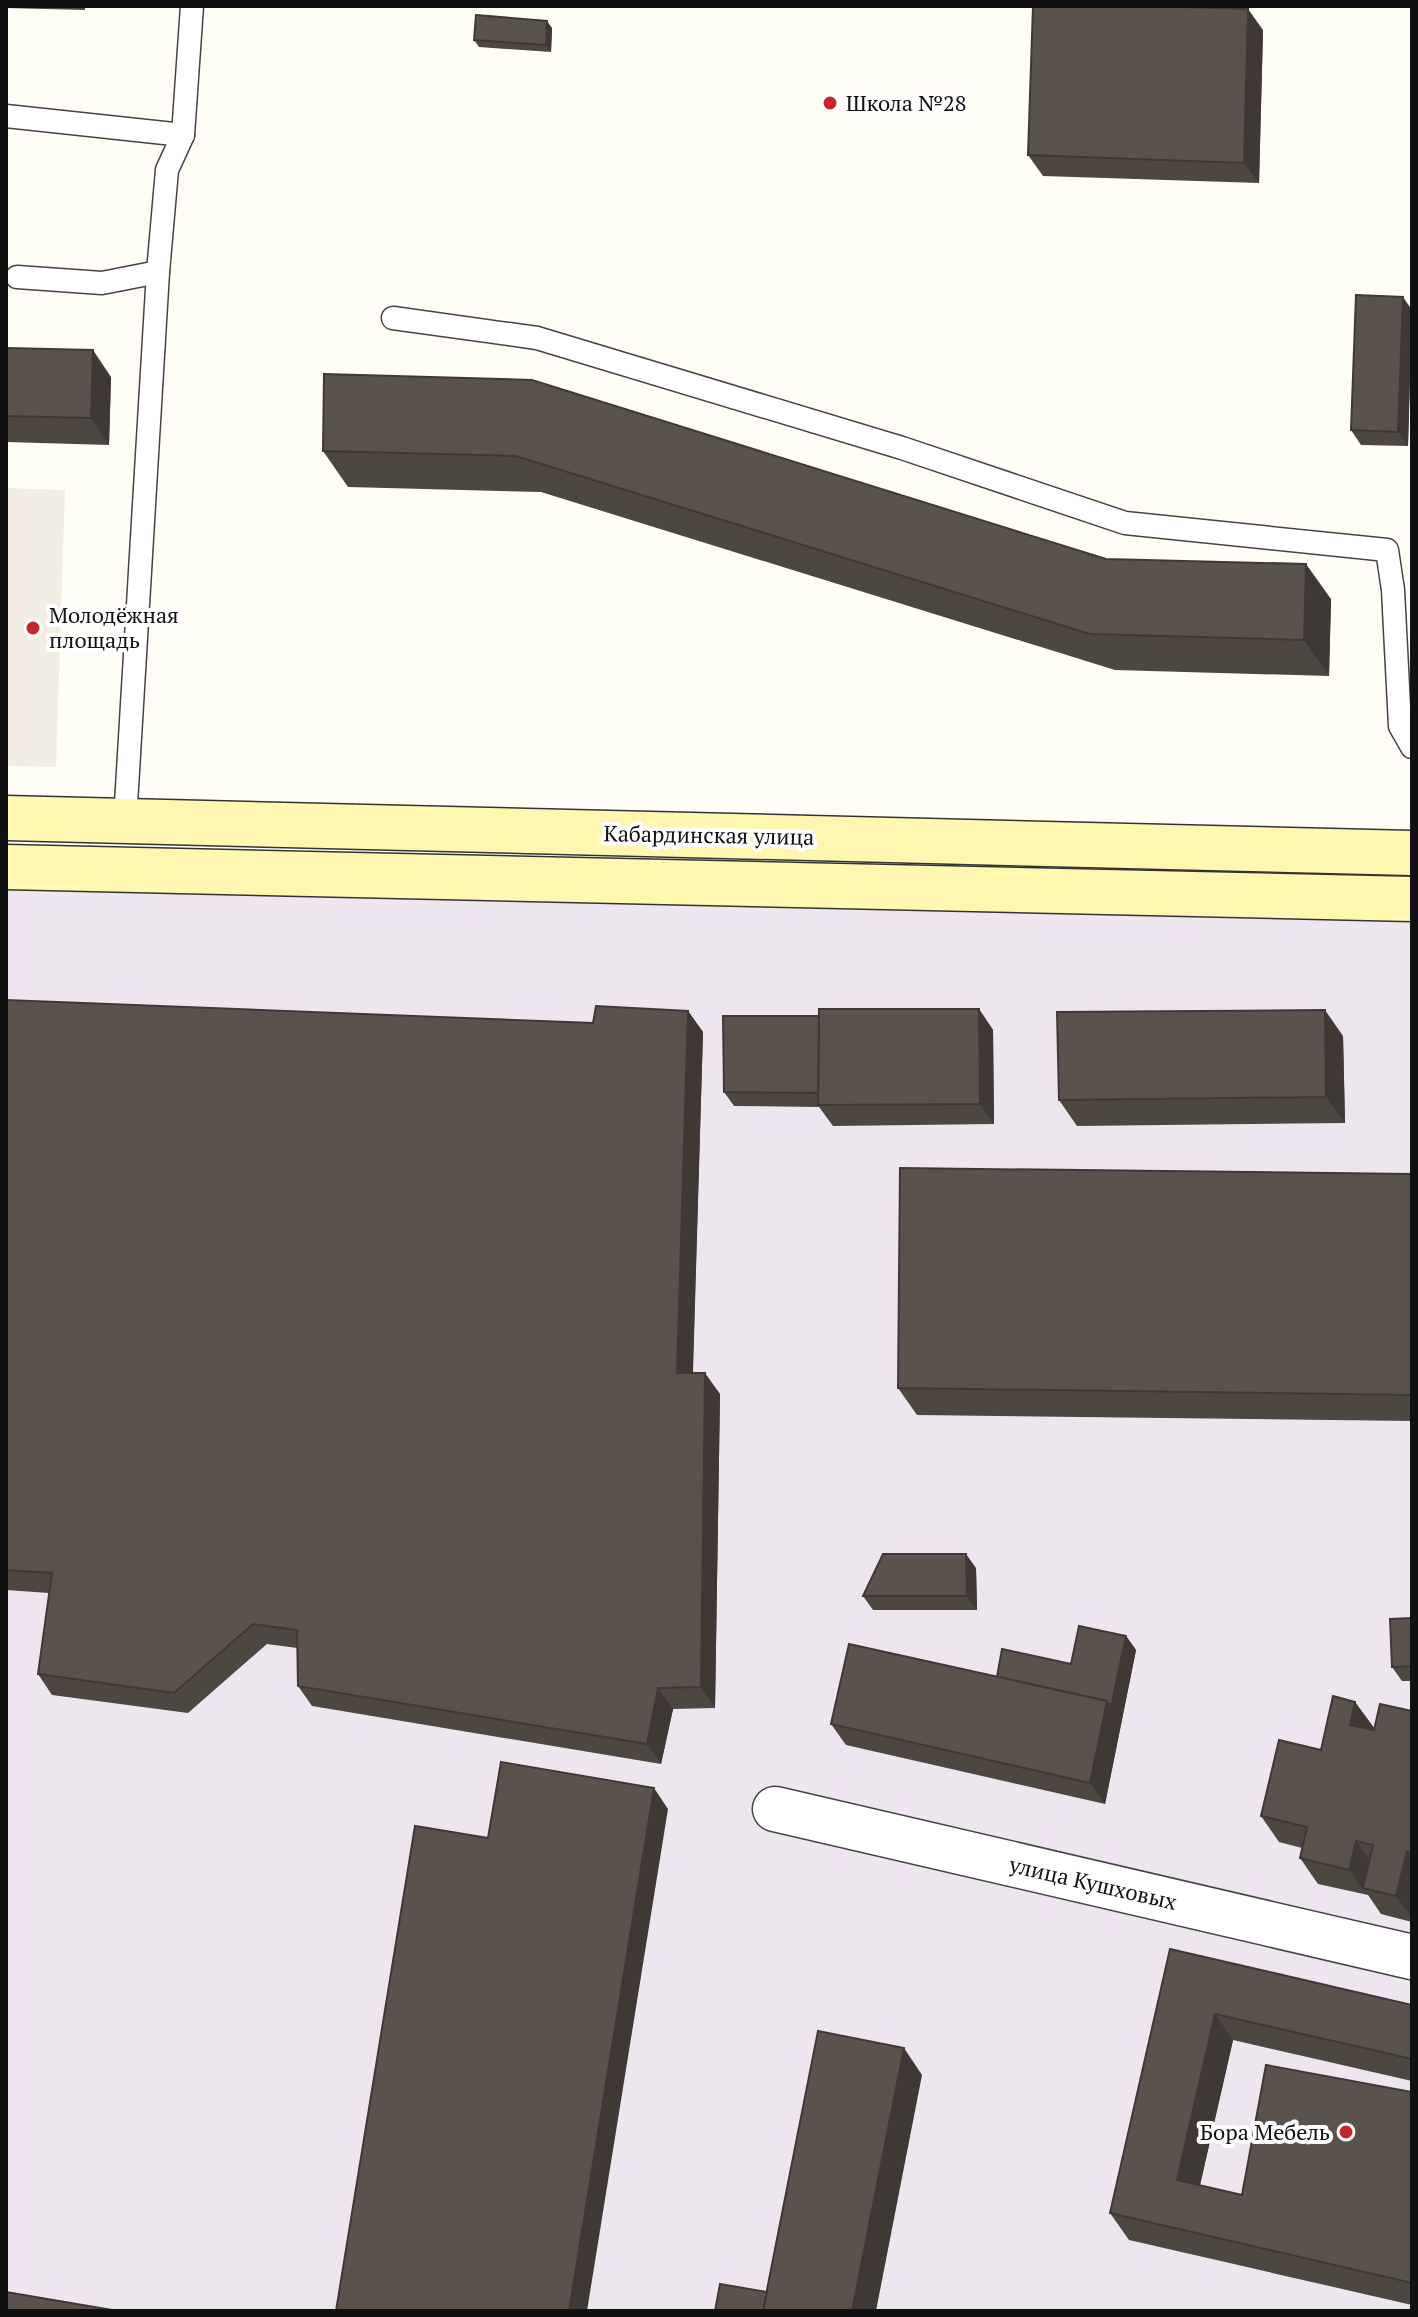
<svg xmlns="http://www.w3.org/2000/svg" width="1418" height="2317" viewBox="0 0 1418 2317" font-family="'PT Serif',serif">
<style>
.industrial{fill:#eee6ef}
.plaza{fill:#f1ede2}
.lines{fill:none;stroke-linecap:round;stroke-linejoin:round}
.lane-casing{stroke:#444;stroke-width:25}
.street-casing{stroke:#444;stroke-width:47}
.secondary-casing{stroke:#333;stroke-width:47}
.lane{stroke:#fff;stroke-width:22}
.street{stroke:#fff;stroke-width:44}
.secondary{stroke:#fff6b0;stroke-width:44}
.wall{fill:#4d4742}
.shaded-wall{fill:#3f3936}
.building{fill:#5a524d;stroke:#3f3936;stroke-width:2}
.poi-dot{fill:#c4262e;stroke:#fff;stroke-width:3}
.labels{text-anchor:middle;stroke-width:8;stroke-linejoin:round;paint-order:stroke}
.poi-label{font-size:22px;fill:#111;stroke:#fff;text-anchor:start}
.street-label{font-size:22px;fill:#111;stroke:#fff}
</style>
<rect width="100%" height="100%" fill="#fffdf5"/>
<path class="industrial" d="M6,867l1406,32v1412h-1406z"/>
<path class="plaza" d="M6,488l59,2 -9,277 -50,-1z"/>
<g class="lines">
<defs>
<g id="lane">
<path d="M6,116l177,19"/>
<path d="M17,277l85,6 56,-11 9,-102 16,-35 9,-129"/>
<path d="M393,318l144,20 365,110 223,75 262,27 6,40 7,136 12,21"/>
<path d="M125,821l33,-549"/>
</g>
<path id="street" d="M775,1809l637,148"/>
<g id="secondary">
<path d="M6,818l1406,35"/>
<path d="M6,867l1406,32"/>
</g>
</defs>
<use href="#lane" class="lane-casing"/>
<use href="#street" class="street-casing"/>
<use href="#secondary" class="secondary-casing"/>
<use href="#lane" class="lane"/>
<use href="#street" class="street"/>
<use href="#secondary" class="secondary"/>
</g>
<g class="wall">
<path d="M6,6h79v4l-79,-2z"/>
<path d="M552,28l-1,24 -72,-5 -5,-7z"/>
<path d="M1263,30l-4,153 -216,-7 -15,-21z"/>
<path d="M1412,310l-4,136 -47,-1 -10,-15z"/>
<path d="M6,348l105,29 -2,68 -103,-3z"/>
<path d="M324,374l782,185 225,40 -2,77 -214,-6 -574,-178 -193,-5 -25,-36z"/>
<path d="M6,1000l587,23 95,-12 15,21 -10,341 27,21 -5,314 -42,1 -12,55 -349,-58 -14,-20 -1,-38 -30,-4 -79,69 -136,-18 -14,-21 11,-81 -43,-3z"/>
<path d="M979,1009l14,21 1,94 -161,2 -14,-19 -85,-1 -10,-14 95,-76z"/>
<path d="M1343,1036l2,87 -268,3 -18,-26z"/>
<path d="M1412,1174v247l-495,-6 -19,-27z"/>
<path d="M976,1568l1,42h-104l-10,-14z"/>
<path d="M1412,1618v63h-10l-10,-14z"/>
<path d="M1126,1636l10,14 -31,154 -259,-59 -15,-21 240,-60z"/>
<path d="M1355,1702l19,26 38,-17v211l-31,-8 -13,-19 -50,-11 -18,-26 2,-10 -23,-6 -18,-26 60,-66z"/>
<path d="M1170,1949l242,56v76l-179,-41 -33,145 42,10 170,-103v213l-283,-65 -19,-27z"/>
</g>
<g class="shaded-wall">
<path d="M1248,9l15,21 -4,153 -15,-20z"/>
<path d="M547,21l5,7 -1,24 -5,-7z"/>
<path d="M1403,297l9,13 -4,136 -10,-14z"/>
<path d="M93,350l18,27 -2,68 -18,-27z"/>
<path d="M1306,564l25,35 -2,77 -25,-36z"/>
<path d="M979,1009l14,21 1,94 -14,-20z"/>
<path d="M1325,1010l18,26 2,87 -19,-26z"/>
<path d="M688,1011l15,21 -11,362 -15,-21z"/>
<path d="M705,1373l15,21 -5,314 -14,-21z"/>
<path d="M966,1554l10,14 1,42 -10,-14z"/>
<path d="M1126,1636l10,14 -31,154 -15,-21 17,-82z"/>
<path d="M658,1688l15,21 -12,55 -14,-20z"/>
<path d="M1355,1702l19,26 -5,23 -19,-26z"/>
<path d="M654,1788l14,21 -81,502h-18z"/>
<path d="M1356,1841l19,27 -12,20 5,8 -19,-26z"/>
<path d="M1407,1851l5,7v60l-16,-22z"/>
<path d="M1215,2014l18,26 -38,167 -18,-27z"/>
<path d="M904,2048l18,27 -46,236h-24z"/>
</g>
<g class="building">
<path d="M1033,6h116l99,3 -4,154 -216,-8z"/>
<path d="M476,15l71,6 -1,24 -72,-5z"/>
<path d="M1356,295l47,2 -5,135 -47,-2z"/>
<path d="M6,348l87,2 -2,68 -85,-2z"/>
<path d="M324,374l208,6 574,179 200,5 -2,76 -214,-6 -574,-178 -193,-5z"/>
<path d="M6,1000l587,23 3,-17 92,5 -11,362h28l-4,314 -43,1 -11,56 -349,-58 -1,-56 -44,-6 -79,69 -136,-19 14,-101 -46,-3z"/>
<path d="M819,1009h160l1,95 -162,1z"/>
<path d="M1325,1010l1,87 -267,3 -2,-88z"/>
<path d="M723,1016h96l-1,77 -94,-1z"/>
<path d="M900,1168l512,6v221l-514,-7z"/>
<path d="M883,1554h83l1,42h-104z"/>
<path d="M1412,1618v48l-20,1 -2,-48z"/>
<path d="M1079,1626l47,10 -15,71 -4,-6 -110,-24 5,-28 69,15z"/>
<path d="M849,1644l258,57 -17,82 -259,-59z"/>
<path d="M1333,1696l22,6 -5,23 24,5 6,-26 32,7v142l-5,-2 -11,45 -33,-8 10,-43 -17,-4 -7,29 -49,-12 7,-31 -46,-11 18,-76 42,10z"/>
<path d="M501,1762l153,26 -85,523h-233l79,-485 73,12z"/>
<path d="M1170,1949l242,56v54l-197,-45 -38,166 65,15 24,-130 146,27v191l-302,-70z"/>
<path d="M818,2031l86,17 -52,263h-81l-8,-1z"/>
<path d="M720,2284l47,8 -4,18 1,1h-49z"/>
<path d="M6,2292l112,19h-112z"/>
</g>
<g class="poi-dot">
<circle cx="830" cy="103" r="8"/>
<circle cx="33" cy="628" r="8"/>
<circle cx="1346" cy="2132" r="8"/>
</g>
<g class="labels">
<g class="poi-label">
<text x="846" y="111">Школа №28</text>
<text x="49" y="623">Молодёжная<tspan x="49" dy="25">площадь</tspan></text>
<text x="1330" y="2140" text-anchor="end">Бора Мебель</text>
</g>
<g class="street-label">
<text transform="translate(709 835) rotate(1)" y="8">Кабардинская улица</text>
<text transform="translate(1093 1883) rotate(13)" y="8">улица Кушховых</text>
</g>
</g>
<rect width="1418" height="2317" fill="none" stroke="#111111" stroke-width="16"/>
</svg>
